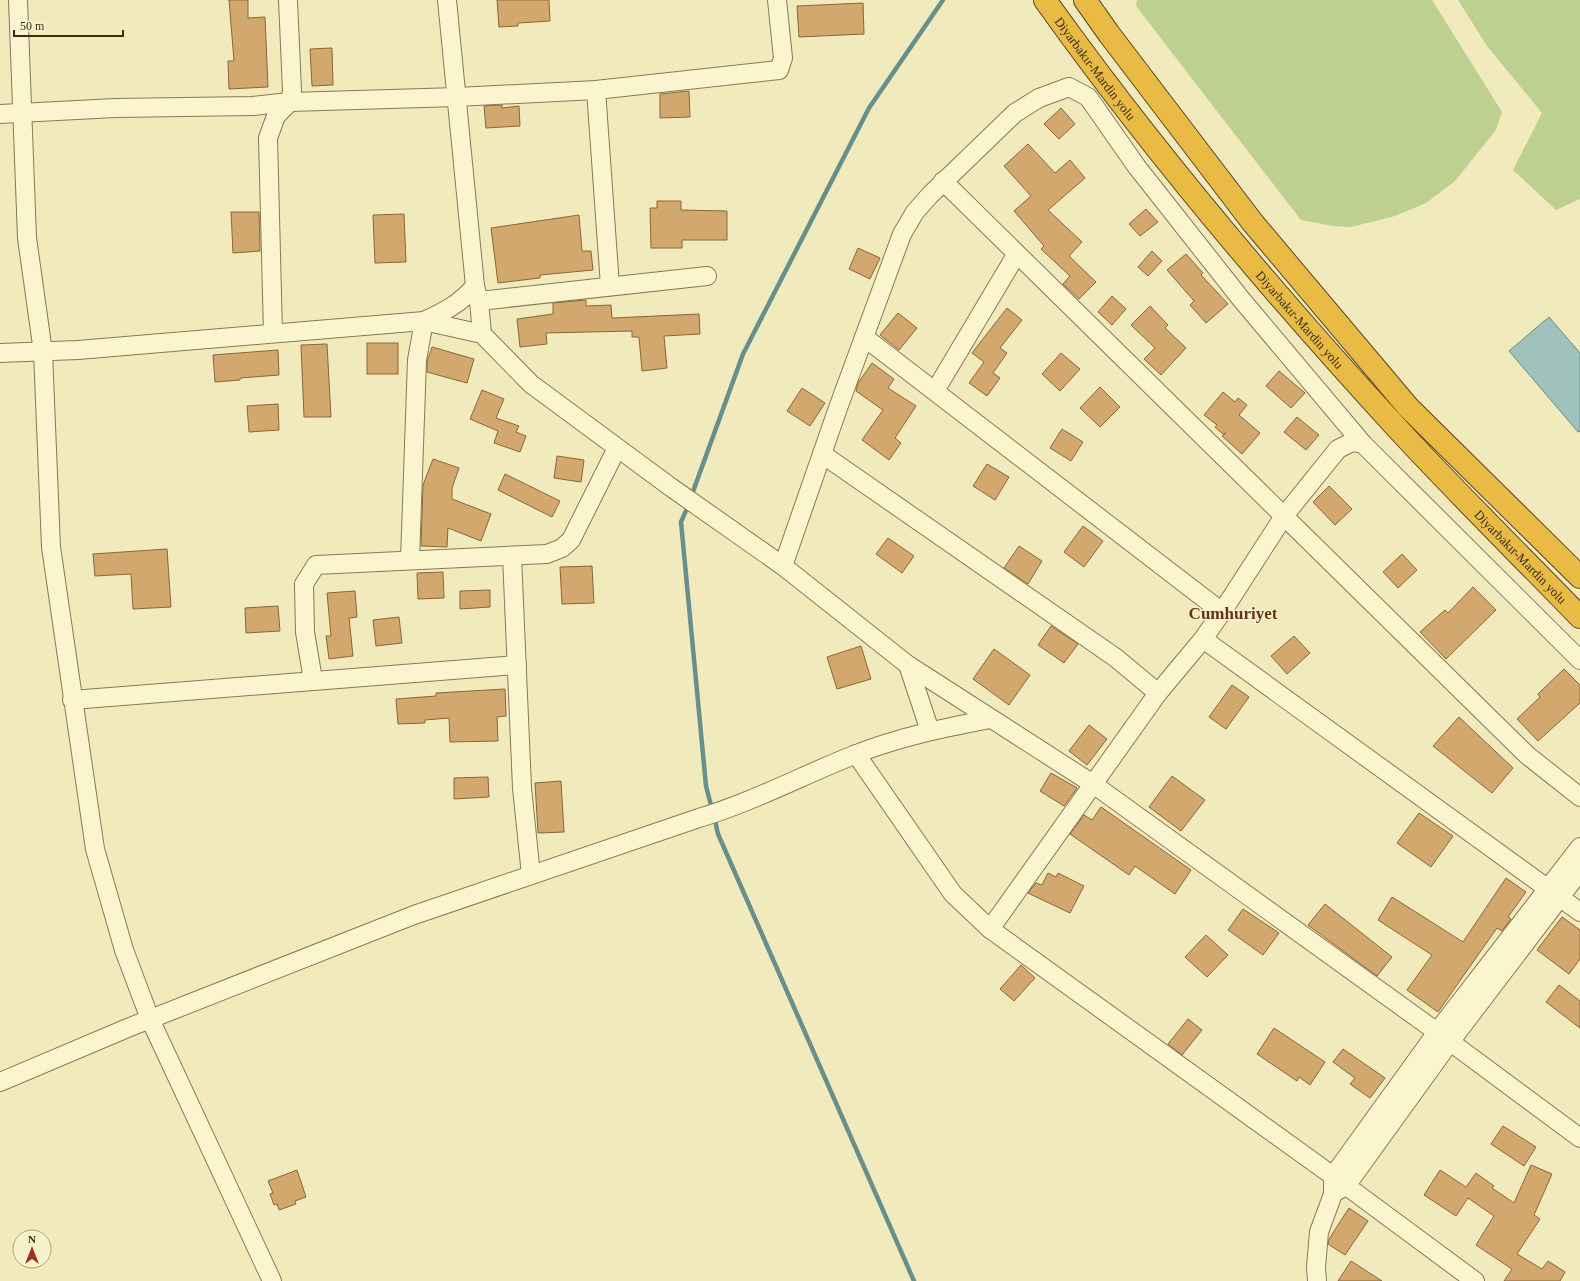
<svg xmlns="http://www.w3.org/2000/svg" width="1580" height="1281" viewBox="0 0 1580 1281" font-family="Georgia,serif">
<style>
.green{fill:#bed08f}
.water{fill:#a0c2bd;stroke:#67908c}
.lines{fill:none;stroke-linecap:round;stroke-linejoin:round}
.stream{stroke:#67908c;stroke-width:4.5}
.building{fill:#d2a86e;stroke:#8b6638}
.minor-casing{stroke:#8a7954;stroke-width:20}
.highway-casing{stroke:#574629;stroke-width:24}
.minor{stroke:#fbf5cf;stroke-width:18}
.highway{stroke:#e9bb44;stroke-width:22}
.labels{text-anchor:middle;stroke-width:3;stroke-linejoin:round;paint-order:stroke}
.street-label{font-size:13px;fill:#382d1a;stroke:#f8f2cc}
.district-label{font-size:17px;font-weight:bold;fill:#683416;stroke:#f8f2cc}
</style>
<rect width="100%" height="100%" fill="#f1eabc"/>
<g class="green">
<path d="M1137,0h295l70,112 -6,18 -41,51 -29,22 -31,13 -44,11 -18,-1 -32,-6 -165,-214z"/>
<path d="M1458,0h122v199l-24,11 -43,-40 29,-57 -55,-67z"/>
</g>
<path class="water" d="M1549,317l31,36v78l-2,1 -69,-81z"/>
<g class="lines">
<g class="stream">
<path d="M691,497l52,-143 126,-246 74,-108"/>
<path d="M689,504l-8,18 25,264 6,23"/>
<path d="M714,816l4,18 196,447"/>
</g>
</g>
<g class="building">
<path d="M229,0h19v18l17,-1 3,70 -39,2 -1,-28h6z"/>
<path d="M497,0h52l1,21 -32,2v3l-19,1z"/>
<path d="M863,3l1,31 -65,3 -2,-31z"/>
<path d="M332,48l1,37 -21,1 -2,-37z"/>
<path d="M689,91l1,26 -30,1v-24z"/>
<path d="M502,105v3l17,-2 1,20 -34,2 -2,-22z"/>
<path d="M1061,108l14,16 -16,15 -15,-15z"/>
<path d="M1028,144l27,29 15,-13 15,18 -37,32 34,32 -13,14 27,26 -17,17 -16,-15 7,-8 -29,-27 3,-3 -30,-35 17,-15 -27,-30z"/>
<path d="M657,201h24v9l46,1v29h-45v8h-31l-1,-40h7z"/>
<path d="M1146,209l12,13 -18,14 -11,-12z"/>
<path d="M231,212h28l1,39 -27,2z"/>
<path d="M404,214l2,48 -31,1 -2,-48z"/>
<path d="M579,215l3,36h9l2,19 -53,5v3l-42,5 -7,-55z"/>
<path d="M858,248l22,10 -10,21 -21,-10z"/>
<path d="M1152,251l10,10 -14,15 -10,-9z"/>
<path d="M1186,254l17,19 -2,2 27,29 -22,19 -16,-18 4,-4 -27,-31z"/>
<path d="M1112,296l14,13 -14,16 -14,-13z"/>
<path d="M586,300v6l25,-1 1,13 87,-4 1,20 -36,2 3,32 -25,3 -3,-34h-7v-6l-86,2 1,11 -27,3 -3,-28 36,-5v-11z"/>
<path d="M1150,306l18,19 -3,3 21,20 -25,27 -17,-16 11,-11 -24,-23z"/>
<path d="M1007,308l15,12 -22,28 7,5 -14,20 7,5 -13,18 -18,-13 15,-21 -12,-9z"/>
<path d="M898,313l19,15 -18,22 -19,-15z"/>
<rect x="367" y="343" width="31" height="31"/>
<path d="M327,344l4,73h-27l-3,-72z"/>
<path d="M432,347l42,12 -7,24 -40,-11v-10z"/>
<path d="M278,350l1,25 -39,3v2l-25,2 -2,-27z"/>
<path d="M1061,353l19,16 -20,22 -18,-17z"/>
<path d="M872,363l22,16 -6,9 28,18 -21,32 6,5 -12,17 -27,-20 21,-30 -27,-19 2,-8z"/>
<path d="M1279,371l26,22 -14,15 -25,-22z"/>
<path d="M1100,387l20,20 -20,20 -20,-19z"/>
<path d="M802,388l23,15 -15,23 -23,-15z"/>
<path d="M482,390l22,9 -8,19 23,8 -3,6 10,4 -6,16 -26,-9 4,-12 -28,-12z"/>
<path d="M1223,392l12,10 3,-4 9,7 -8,10 21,18 -18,21 -20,-18 4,-3 -3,1 -8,-7 2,-2 -13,-10z"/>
<path d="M278,404l1,26 -30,2 -2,-26z"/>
<path d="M1297,417l22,18 -13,15 -22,-18z"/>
<path d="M1062,429l21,13 -12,19 -21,-13z"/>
<path d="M557,456l27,4 -3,22 -27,-4z"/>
<path d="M433,459l26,9 -7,20v11l39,15 -10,27 -33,-13 -1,19 -26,-1 2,-61z"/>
<path d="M987,464l22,13 -14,23 -22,-14z"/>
<path d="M505,474l55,27 -8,16 -54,-27z"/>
<path d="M1329,486l23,23 -17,16 -22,-23z"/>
<path d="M1083,526l20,15 -19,26 -20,-15z"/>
<path d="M888,538l26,18 -12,17 -26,-19z"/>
<path d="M1019,546l23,15 -14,23 -24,-16z"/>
<path d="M167,549l4,58 -38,2 -2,-35 -36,2 -2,-22z"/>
<path d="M1402,554l15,16 -19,18 -15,-16z"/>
<path d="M592,566l2,37 -32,1 -2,-37z"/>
<path d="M443,572l1,26 -26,1 -1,-26z"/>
<path d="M1473,587l23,23 -50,49 -26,-27 25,-22 3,3z"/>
<path d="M490,590v17l-30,2v-18z"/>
<path d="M355,591l2,26 -8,1 4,38 -24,3 -3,-23h5l-4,-43z"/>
<path d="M278,606l2,25 -34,2 -1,-25z"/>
<path d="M399,617l3,26 -26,3 -3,-26z"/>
<path d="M1051,626l27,18 -14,19 -26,-18z"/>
<path d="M1294,636l16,17 -23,21 -16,-18z"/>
<path d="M861,646l10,33 -34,10 -10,-32z"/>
<path d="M994,649l36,26 -21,30 -36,-26z"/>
<path d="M1564,669l16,16v18l-42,38 -21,-22 23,-22 -2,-3z"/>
<path d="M1232,685l17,12 -23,32 -17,-12z"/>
<path d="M505,689l1,27 -9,1 1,24 -48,1 -1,-24 -24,2v3l-27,1 -2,-25 40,-3v-3z"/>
<path d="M1459,717l54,51 -21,25 -59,-47z"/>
<path d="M1089,725l18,14 -20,26 -18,-14z"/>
<path d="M1051,773l26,15 -13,18 -24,-15z"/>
<path d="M1172,776l33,24 -24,31 -32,-24z"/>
<path d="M488,777l1,20 -35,2v-21z"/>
<path d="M561,781l3,51 -26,1 -3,-50z"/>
<path d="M1101,807l90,63 -16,24 -40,-28 -6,9 -59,-41 14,-19 8,5z"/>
<path d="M1419,813l34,23 -22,31 -34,-24z"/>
<path d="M1048,873l8,4 2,-4 26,13 -14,27 -42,-20 8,-10 6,2z"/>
<path d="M1506,878l20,14 -18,25 3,2 -9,12 -5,-3 -59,84 -31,-22 25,-35 -54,-35 14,-23 71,45z"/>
<path d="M1325,904l67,53 -15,19 -69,-51z"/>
<path d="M1243,909l36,24 -16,22 -35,-25z"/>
<path d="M1562,917l18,13v29l-11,15 -32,-24z"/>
<path d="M1206,935l22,20 -21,22 -22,-20z"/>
<path d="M1021,965l14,13 -21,23 -14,-12z"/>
<path d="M1559,985l21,16v27l-34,-26z"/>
<path d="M1188,1019l14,11 -20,25 -14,-11z"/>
<path d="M1274,1028l51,34 -15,23 -11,-8 -2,4 -40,-27z"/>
<path d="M1343,1049l42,29 -15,20 -20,-14 5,-6 -22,-16z"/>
<path d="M1503,1126l33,21 -12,19 -33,-22z"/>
<path d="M1531,1165l21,9 -18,41 6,4 -23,35 25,15 6,-8 17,11 -5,9h-56l8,-12 -36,-24 18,-29 -26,-18 -12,18 -32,-21 16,-25 26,17 10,-14 18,13 -2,2 22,15z"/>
<path d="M297,1170l9,27 -11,4 1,3 -17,6 -2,-6 -3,1 -4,-11 3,-1 -5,-12z"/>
<path d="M1349,1208l19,13 -23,34 -17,-11 1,-5z"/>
<path d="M1351,1261l31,20h-44z"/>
</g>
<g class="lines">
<defs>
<g id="minor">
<path d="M18,0l9,238 16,114 8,195 44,302 29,101 26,69 122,262"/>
<path d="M447,0l28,286 4,15 3,33"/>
<path d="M596,90l14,196"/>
<path d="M0,114l115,-6 138,-2 37,-4 167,-5 139,-7 183,-20 4,-12 -6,-58"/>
<path d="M943,181l584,574 53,42"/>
<path d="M479,301l228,-25"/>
<path d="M273,333l-5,-195 8,-22 14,-14 2,-11 -4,-91"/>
<path d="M864,337l358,275"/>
<path d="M0,353l78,-3 346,-29 58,13 49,50 141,104 111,78 125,99 185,119 344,248 143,106"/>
<path d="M935,391l81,-136"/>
<path d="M822,454l294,204 42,35"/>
<path d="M512,556l10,232 9,87"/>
<path d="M410,560l7,-200 7,-39c21,-10 36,-17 51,-35"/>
<path d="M783,566l55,-158 64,-174 13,-22 15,-17 85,-82 24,-15 30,-11 19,10 49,70 104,132 122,145"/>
<path d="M1203,639l377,273"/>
<path d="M908,665l22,66"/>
<path d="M313,680l-8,-48 -1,-48 12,-19 231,-11 15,-6 9,-8 46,-92"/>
<path d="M72,700l445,-35"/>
<path d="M856,754l97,140 37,35 343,247 142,105"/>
<path d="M990,929l168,-236 45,-54 19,-27 62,-96 54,-67 14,-7 11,2 217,216"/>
<path d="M0,1082l130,-55 284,-112 285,-97c54,-16 104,-43 155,-63 44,-18 90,-27 136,-36"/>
<path d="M1337,1191l9,-5 104,-144 130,-171"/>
<path d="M1317,1281l-1,-14 3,-35 14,-38v-18l104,-144 143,-185"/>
</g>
<g id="highway">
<path id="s1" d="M1045,0c107,150 227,292 352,428 59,64 122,126 183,189"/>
<path d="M1085,0l24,34 144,189 155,184 172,170"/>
</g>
</defs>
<use href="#minor" class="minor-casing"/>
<use href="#highway" class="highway-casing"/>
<use href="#minor" class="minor"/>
<use href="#highway" class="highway"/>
</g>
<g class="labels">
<g class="street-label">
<text dy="5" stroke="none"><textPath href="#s1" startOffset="85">Diyarbakır-Mardin yolu</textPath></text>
<text dy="5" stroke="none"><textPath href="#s1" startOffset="409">Diyarbakır-Mardin yolu</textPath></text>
<text dy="5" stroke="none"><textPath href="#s1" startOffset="733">Diyarbakır-Mardin yolu</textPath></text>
</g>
<g class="district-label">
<text x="1233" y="619">Cumhuriyet</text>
</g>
</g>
<g transform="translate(32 1249)"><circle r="19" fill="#f8f2cc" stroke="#aba385"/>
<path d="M0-3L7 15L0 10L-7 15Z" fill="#9d3320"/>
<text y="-6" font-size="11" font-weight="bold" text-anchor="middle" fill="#382d1a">N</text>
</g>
<path d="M14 30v6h109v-6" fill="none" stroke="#382d1a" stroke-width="2"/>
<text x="20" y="30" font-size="12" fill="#382d1a" stroke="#f8f2cc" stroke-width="3" paint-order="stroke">50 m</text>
</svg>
